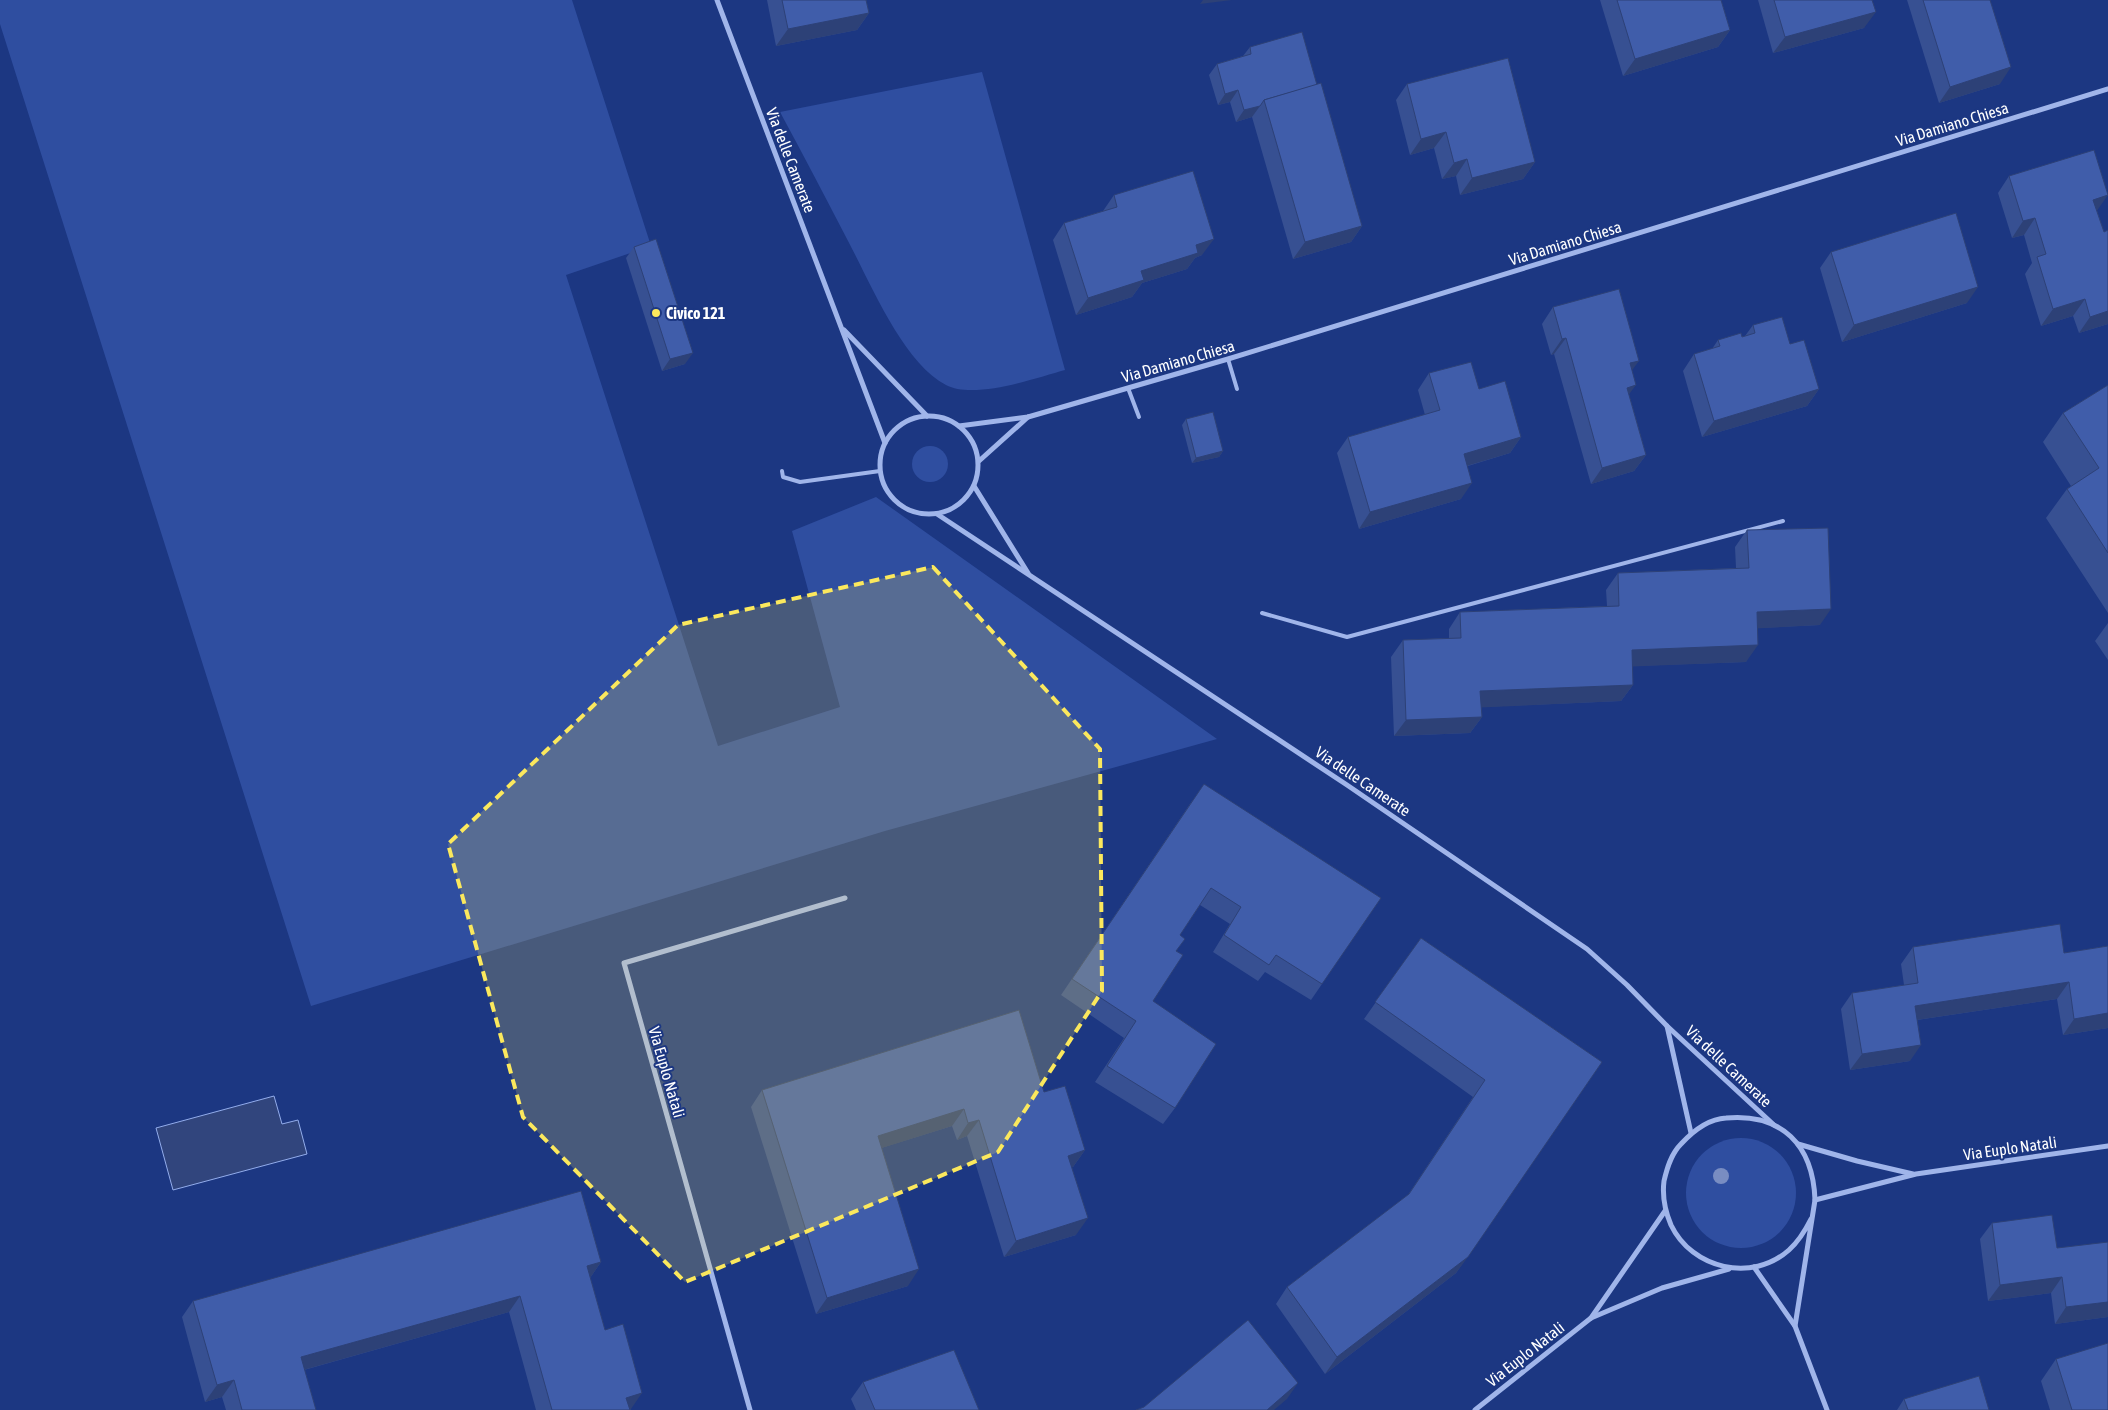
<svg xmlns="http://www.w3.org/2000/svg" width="2108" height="1410" viewBox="0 0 2108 1410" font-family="'Asap Condensed',sans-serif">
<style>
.green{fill:#2f4ea0}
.water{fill:#31457d;stroke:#93adec}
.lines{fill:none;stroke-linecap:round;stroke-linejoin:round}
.service{stroke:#a0b5ea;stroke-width:4}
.minor{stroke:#a0b5ea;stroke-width:5}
.tree{fill:#798dc2}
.wall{fill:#375092}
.shaded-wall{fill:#2d4177}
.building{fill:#405daa;stroke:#2d4177}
.marked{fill:#fbe85d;fill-opacity:0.2;stroke:#fbe85d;stroke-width:4;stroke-dasharray:10 6;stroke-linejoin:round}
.poi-dot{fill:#fbe85d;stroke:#1c3782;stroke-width:2}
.labels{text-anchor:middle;stroke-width:4;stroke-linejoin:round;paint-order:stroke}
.street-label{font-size:16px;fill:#fff;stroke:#1c3782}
.poi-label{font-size:16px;font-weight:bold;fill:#fff;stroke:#1c3782;text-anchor:start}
</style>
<rect width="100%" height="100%" fill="#1c3782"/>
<g class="green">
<path d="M0,0h572l79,246 -85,29 152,471 122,-39 -48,-176 84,-34 341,242 -332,92 -574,175 -311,-982z"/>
<path d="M982,72l83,298c-29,8 -91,30 -119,15 -43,-22 -76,-103 -99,-146 -22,-42 -44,-85 -67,-127z"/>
<circle cx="930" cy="464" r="18"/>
<circle cx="1741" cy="1193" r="55"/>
</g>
<path class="water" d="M274,1096l8,28 16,-4 9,34 -134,36 -17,-62z"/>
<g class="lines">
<g class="service">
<path d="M1228,359l9,30"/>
<path d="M1128,388l11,29"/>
<path d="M782,471l1,6 17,5 80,-11"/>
<path d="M1262,613l85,24 436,-116"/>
</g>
<g class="minor">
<path d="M717,0l168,443"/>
<path d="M844,330l83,86"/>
<circle cx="929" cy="465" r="49"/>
<path d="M959,426l69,-9 200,-58 880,-270"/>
<path d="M979,461l49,-44"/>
<path d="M974,486l54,87"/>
<path d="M937,514l410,271 240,164 40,36 40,41 107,99"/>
<path d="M1667,1026l24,107"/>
<path d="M1798,1144l59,17 56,13"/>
<path d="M1815,1200l101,-26 192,-28"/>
<path d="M1754,1267l41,59 32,84"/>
<path d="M1591,1318l74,-107"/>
<path d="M1795,1326l20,-126c-2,-55 -33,-87 -89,-82 -18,1 -33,13 -45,26 -10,10 -14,24 -17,37 -2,16 1,30 7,44 21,44 81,58 118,25 10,-9 16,-19 22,-31"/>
<path d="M750,1410l-126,-447 221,-65"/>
<path d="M1475,1410l116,-92 71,-30 67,-19"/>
</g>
</g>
<circle class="tree" cx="1721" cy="1176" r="8"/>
<g class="wall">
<path d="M767,0h99l3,13 -12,17 -81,16z"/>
<path d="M1600,0h121l9,30 -12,17 -95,29z"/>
<path d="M1758,0h114l-8,28 -91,25z"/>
<path d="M1907,0h83l10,84 -61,19z"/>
<path d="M1250,47l67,38 45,141 -11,16 -58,17 -41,-142 -16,5 -6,-20 -12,3 -9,-30 8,-11 26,-8z"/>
<path d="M1407,84l128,78 -12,17 -63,16 -4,-19 -14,3 -8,-31 -24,7 -14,-55z"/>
<path d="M2009,176l88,35 7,21 4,-2v94l-29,9 -6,-17 -32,10 -16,-52 7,-11 -8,-28 -12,3 -14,-45z"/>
<path d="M1114,195l88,60 -7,3 -8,11 -45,14 -10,14 -56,18 -23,-75 11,-17 39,-12z"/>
<path d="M634,247l51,117 -23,7 -36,-113z"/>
<path d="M1831,252l136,51 -125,39 -22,-74z"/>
<path d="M1553,307l79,63 -3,25 17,60 -12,16 -43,13 -37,-130 -3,1 -9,-31z"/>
<path d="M1753,325l37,19 29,45 -12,17 -105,31 -19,-66 11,-17 18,-5 6,-9 27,-4z"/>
<path d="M1429,373l50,16 42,48 -11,16 -42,13 -7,33 -102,30 -22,-76 11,-16 77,-22 -7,-25z"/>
<path d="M2108,385v228l-62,-95 21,-29 4,-3 -28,-44 20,-29z"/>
<path d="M1186,419l37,32 -4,6 -27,6 -10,-38z"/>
<path d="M1747,530l73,95 -63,3 -11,34 -114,4 1,19 -12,16 -140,6 1,10 -12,16 -76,3 -3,-79 12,-17 46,-2v-9l11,-17 147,-6 -1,-16 12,-17 118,-5 -1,-21z"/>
<path d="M2108,623v37l-13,-19z"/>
<path d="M1192,801l130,183 -11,16 -46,-28 -7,9 -45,-29 17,-28 -30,-19 -20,30 -4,16 -23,50 22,107 -12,16 -68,-42 29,-44 -63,-43z"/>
<path d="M1421,938l181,124 -146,211 -131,101 -49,-70 11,-17 121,-92 65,-98 -109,-78z"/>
<path d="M2108,946v82l-45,7 -6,-36 -140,21 -7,41 -60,9 -9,-61 11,-16 52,-8 -3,-21 12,-17 151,6z"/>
<path d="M762,1090l282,2 41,58 -12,17h-1l4,68 -72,22 -37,-121 -10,4 -5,-14 -71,22 27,138 -92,28 -65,-207z"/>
<path d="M1992,1223l65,25 51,69 -53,7 -4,-31 -63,8 -8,-62z"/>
<path d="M601,1262l-11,16 15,52 26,79 -1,1h-94l-27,-98 -205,58 12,40h-90l-4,-13 -17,5 -23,-85 11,-16z"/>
<path d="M2056,1359l52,51h-58l-9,-29z"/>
<path d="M863,1382l116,28h-123l-5,-11z"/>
<path d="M1904,1399l85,11h-92z"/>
</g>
<g class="shaded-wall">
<path d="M1203,0h29l-32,4z"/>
<path d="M1876,12l-12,16 -91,25 12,-16z"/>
<path d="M869,13l-12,17 -81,16 12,-17z"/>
<path d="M1730,30l-12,17 -95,29 12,-17z"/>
<path d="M2011,67l-11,17 -61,19 11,-16z"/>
<path d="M1238,90l-8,12 -12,3 7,-11z"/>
<path d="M1260,106l-8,11 -16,5 8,-12z"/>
<path d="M1446,132l-12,16 -24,7 11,-16z"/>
<path d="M1467,159l-11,17 -14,3 12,-16z"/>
<path d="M1535,162l-12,17 -63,16 12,-17z"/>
<path d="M2108,195l-12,17 -3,-12z"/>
<path d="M2035,218l-11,17 -12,3 11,-17z"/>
<path d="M1362,226l-11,16 -58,17 12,-17z"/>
<path d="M1214,239l-12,16 -7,3 -8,11 -45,14 -10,14 -56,18 12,-17 53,-27 55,-26z"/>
<path d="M1978,287l-11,16 -125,39 12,-17z"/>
<path d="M2085,299l-12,17 -32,10 12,-17z"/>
<path d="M2108,311v13l-29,9 11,-16z"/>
<path d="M1566,338l-12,16 -3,1 11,-16z"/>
<path d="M693,353l-8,11 -23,7 8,-12z"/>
<path d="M1639,361l-12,16 3,-14z"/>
<path d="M1636,385l-12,16 3,-13z"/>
<path d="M1819,389l-12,17 -105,31 12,-16z"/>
<path d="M1521,437l-11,16 -57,17 11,-16z"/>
<path d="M1223,451l-4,6 -27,6 4,-5z"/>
<path d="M1646,455l-12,16 -43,13 11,-16z"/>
<path d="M1472,483l-11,16 -102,30 11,-17z"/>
<path d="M1831,609l-11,16 -75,4 12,-17z"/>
<path d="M1758,645l-12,17 -126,5 12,-17z"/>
<path d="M1633,685l-12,16 -152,7 11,-17z"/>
<path d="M1482,717l-12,16 -76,3 12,-16z"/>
<path d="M2069,982l-12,17 -154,23 12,-16z"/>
<path d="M2108,1013v15l-45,7 11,-16z"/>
<path d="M1921,1045l-11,16 -60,9 12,-16z"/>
<path d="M964,1109l-12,17 -86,27 12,-17z"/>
<path d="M979,1120l-12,16 -10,4 11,-17z"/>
<path d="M1085,1150l-12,17 -16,5 11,-16z"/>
<path d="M1088,1218l-12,17 -72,22 12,-16z"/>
<path d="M1468,1257l-12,16 -131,101 12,-17z"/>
<path d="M601,1262l-11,16 -3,-12z"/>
<path d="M919,1269l-11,17 -92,28 11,-16z"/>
<path d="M2062,1277l-11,16 -63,8 12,-16z"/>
<path d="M520,1296l-11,16 -220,62 12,-17z"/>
<path d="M2108,1302v15l-53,7 11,-17z"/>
<path d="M234,1380l-12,17 -17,5 12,-17z"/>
<path d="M1298,1383l-11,16 -13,11h-7z"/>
<path d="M642,1393l-11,16 -2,1 -3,-12z"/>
</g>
<g class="building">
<path d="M782,0h84l3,13 -81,16z"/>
<path d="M1617,0h104l9,30 -95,29z"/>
<path d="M1774,0h98l4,12 -91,25z"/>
<path d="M1923,0h67l21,67 -61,20z"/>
<path d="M1302,32l15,53 -53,15 -4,6 -16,4 -6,-20 -13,4 -8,-30 34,-10 -1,-7z"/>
<path d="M1508,58l27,104 -63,16 -5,-19 -13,4 -8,-31 -25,7 -14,-55z"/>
<path d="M1321,83l41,143 -57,16 -41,-142z"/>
<path d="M2094,150l14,45 -15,5 11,32 4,-2v81l-18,6 -5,-18 -32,10 -16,-52 9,-3 -11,-36 -12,3 -14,-45z"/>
<path d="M1193,171l21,68 -18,6 2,8 -57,18 3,9 -56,18 -24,-75 53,-16 -3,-12z"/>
<path d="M1956,213l22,74 -124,38 -23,-73z"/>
<path d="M656,239l37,114 -23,6 -36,-112z"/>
<path d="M1619,289l20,72 -9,2 6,22 -9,3 19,67 -44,13 -36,-130 -4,1 -9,-32z"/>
<path d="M1782,317l8,27 14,-4 15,49 -105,32 -20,-67 26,-8 -2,-6 23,-7 1,4 13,-4 -2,-8z"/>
<path d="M1471,362l8,27 26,-8 16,56 -57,17 8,29 -102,29 -22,-75 92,-27 -11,-37z"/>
<path d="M2108,385v168l-41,-64 32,-21 -36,-55z"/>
<path d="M1213,412l10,39 -27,7 -10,-39z"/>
<path d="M1828,528l3,81 -74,3 1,33 -126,5 1,35 -153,6 2,26 -76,3 -3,-80 58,-2 -1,-26 159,-6 -1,-33 131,-5 -2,-38z"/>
<path d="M1204,784l177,114 -59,86 -46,-29 -7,10 -45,-30 17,-28 -30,-19 -31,47 5,4 -9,12 7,4 -30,46 63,43 -41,64 -68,-42 29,-45 -64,-42z"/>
<path d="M2060,924l4,29 44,-7v67l-34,6 -5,-37 -154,24 6,39 -59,9 -10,-61 66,-10 -5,-36z"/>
<path d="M1421,938l181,124 -134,195 -131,100 -50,-70 122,-93 76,-114 -110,-78z"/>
<path d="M1019,1010l25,82 21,-6 20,64 -17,6 20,62 -72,23 -37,-121 -11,3 -4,-14 -86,27 41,133 -92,29 -65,-208z"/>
<path d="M581,1191l20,71 -14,4 18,64 18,-6 19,69 -16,5 4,12h-78l-32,-114 -219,61 15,53h-74l-8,-30 -17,5 -24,-84z"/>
<path d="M2052,1215l5,33 51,-6v60l-42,5 -4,-30 -62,8 -8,-62z"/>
<path d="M1248,1320l50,63 -31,27h-131l8,-3z"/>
<path d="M2108,1343v67h-36l-16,-51z"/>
<path d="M954,1350l25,60h-104l-12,-28z"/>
<path d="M1979,1376l10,34h-81l-4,-11z"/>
</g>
<path class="marked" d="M933,567l167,182 2,242 -104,161 -313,130 -162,-165 -75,-273 230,-219z"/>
<circle class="poi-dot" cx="656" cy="313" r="5"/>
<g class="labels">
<g class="street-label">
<text transform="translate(1952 124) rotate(-17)" y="6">Via Damiano Chiesa</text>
<text transform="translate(791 160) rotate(69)" y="6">Via delle Camerate</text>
<text transform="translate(1565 243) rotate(-17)" y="6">Via Damiano Chiesa</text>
<text transform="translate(1178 361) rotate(-16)" y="6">Via Damiano Chiesa</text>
<text transform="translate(1363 781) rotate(34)" y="6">Via delle Camerate</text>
<text transform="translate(1729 1066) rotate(43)" y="6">Via delle Camerate</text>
<text transform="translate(667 1072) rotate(74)" y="6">Via Euplo Natali</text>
<text transform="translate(2010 1148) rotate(-8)" y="6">Via Euplo Natali</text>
<text transform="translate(1525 1354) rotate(-38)" y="6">Via Euplo Natali</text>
</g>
<g class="poi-label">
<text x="666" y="319">Civico 121</text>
</g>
</g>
</svg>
